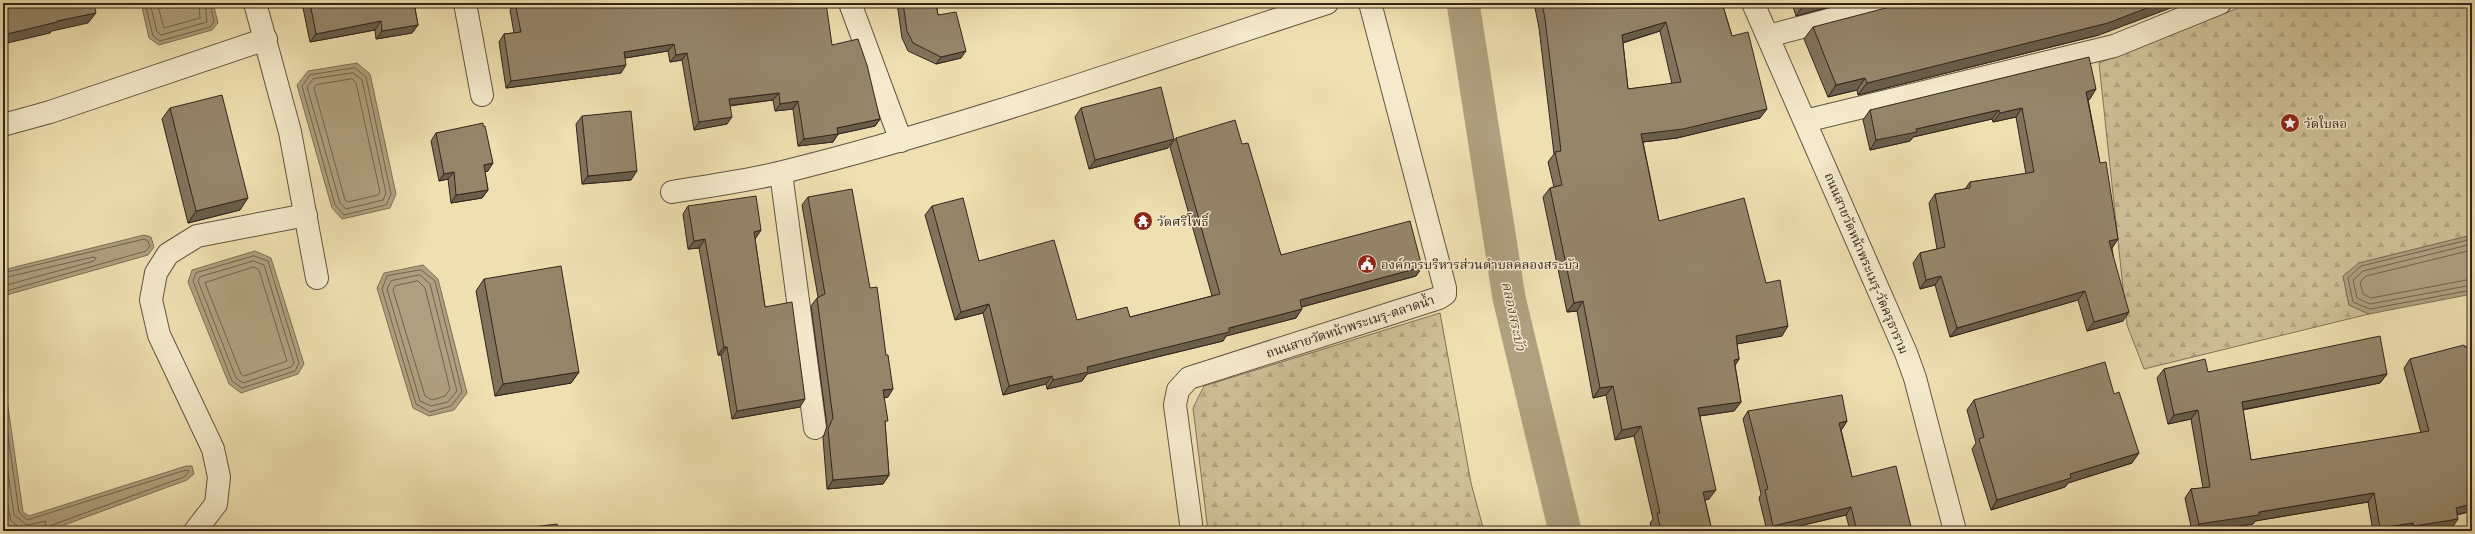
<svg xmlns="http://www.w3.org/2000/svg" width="2475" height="534" viewBox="0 0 2475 534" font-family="'Gentium Book Plus','Noto Serif Thai',serif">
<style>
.forest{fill:url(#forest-firs);stroke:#81725a}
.water{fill:#afa07f;stroke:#7d6f58}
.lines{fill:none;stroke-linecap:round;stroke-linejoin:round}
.shore{stroke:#71624e;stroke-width:1}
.canal{stroke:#afa07f;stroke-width:33}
.minor-casing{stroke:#625442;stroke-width:24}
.minor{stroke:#f5ebcc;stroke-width:22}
.wall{fill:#80735b;stroke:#33251d;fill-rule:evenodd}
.shaded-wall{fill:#685e4a;stroke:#33251d}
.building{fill:#95866a;stroke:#33251d;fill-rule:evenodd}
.labels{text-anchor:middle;stroke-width:3;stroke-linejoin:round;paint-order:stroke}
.poi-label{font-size:13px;fill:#33251d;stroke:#f5ebcc;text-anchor:start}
.street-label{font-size:13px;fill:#33251d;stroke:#f5ebcc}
.water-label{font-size:14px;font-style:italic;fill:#5e503f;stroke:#f5ebcc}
</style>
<defs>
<pattern id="forest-firs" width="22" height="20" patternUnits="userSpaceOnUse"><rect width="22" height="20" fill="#cfc098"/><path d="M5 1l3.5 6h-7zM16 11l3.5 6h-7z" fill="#b2a583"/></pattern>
</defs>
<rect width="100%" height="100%" fill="#efe0b1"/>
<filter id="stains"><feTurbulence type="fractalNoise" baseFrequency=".005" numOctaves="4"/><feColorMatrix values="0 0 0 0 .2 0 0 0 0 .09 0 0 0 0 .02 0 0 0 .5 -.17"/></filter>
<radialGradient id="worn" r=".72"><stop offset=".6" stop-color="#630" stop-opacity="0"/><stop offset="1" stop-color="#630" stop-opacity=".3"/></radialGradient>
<g class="forest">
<path d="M2251,3h221v232l-113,28 -16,13 6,29 20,9 -225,55 -17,-44 -28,-262z"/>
<path d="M1440,313l31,170 13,48h-276l-15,-123 11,-22z"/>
</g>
<g class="water">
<path d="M141,3h72l5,20 -6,7 -53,15 -10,-7z"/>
<path d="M357,63l13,11 26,120 -6,14 -48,11 -10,-11 -35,-123 11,-14z"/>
<path d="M144,235l7,2 3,10 -6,8 -145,41v-26z"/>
<path d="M2472,235v59l-103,20 -20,-9 -6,-29 16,-13z"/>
<path d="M255,251l16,7 33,106 -6,10 -57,19 -12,-9 -41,-102 4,-12z"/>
<path d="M423,265l15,14 29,114 -13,17 -25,6 -16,-8 -36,-120 7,-15z"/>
<path d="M3,372l20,140 6,4 157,-50h6l2,8 -7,6 -139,51h-45z"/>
</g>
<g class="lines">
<g class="shore">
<path d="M145,3l8,33 7,5 50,-14 4,-5 -4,-19"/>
<path d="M150,3l7,29 4,3 46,-13 -2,-19"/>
<path d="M157,3l7,25 36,-10 -1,-15"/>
<path d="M355,68l11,9 25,117 -5,11 -42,10 -9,-10 -33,-119 8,-11z"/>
<path d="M353,73l9,7 24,113 -3,7 -37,9 -6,-6 -33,-116 6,-8z"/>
<path d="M352,79l4,4 24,109 -2,3 -30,7 -3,-2 -31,-112 2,-3z"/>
<path d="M2472,239l-111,27 -13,12 5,24 17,7 102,-19"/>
<path d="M2472,244l-109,27 -10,9 4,18 13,6 102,-19"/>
<path d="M2472,250l-106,26 -6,6 3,12 8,4 101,-19"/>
<path d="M254,256l14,5 31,102 -4,8 -53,17 -10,-7 -39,-100 3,-8z"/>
<path d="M254,261l10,4 30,98 -3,4 -48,16 -7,-5 -38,-97 2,-4z"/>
<path d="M254,267l5,3 28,91 -43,15 -3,-2 -36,-91z"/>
<path d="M421,270l14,11 27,111 -11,14 -21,6 -14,-8 -34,-115 5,-13z"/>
<path d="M3,273l141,-34 4,2 2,5 -4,5 -143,41"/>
<path d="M420,275l10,9 27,107 -9,11 -17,4 -11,-5 -33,-112 4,-8z"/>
<path d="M3,278l90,-21 3,1 -2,3 -91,25"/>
<path d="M418,281l7,7 25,101 -5,7 -13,4 -7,-4 -32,-106 2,-4z"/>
<path d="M3,401l16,111 8,8 159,-50 3,1 -5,6 -132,48 -3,6"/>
<path d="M3,437l11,78 13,10 19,-4 -2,10"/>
<path d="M3,481l8,40 12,9 15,1"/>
</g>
<path class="canal" d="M1463,3l46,295 56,233"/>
<defs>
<g id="minor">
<path d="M255,3l35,129 27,146"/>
<path d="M465,3l17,92"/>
<path d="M850,3l51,138"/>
<path d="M1753,3l153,350 9,25 40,153"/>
<path d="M1768,36l125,-33"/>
<path d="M1805,121l309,-75 106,-43"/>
<path d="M3,125l47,-13 216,-73"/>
<path d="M781,173l34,255"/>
<path d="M672,192c36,-6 75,-11 111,-20 186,-46 363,-110 544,-169"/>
<path d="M195,531l21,-27 3,-27 -6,-28 -54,-114 -8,-35 5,-27 12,-19 29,-18 109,-21"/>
<path d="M1192,531l-17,-126 3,-15 11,-12 250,-80 6,-4v-6l-75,-285"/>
</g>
</defs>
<use href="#minor" class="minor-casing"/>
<use href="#minor" class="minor"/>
</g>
<g class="wall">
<path d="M302,3h112l4,22 -6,8 -36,6 -1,-9 -65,12z"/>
<path d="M515,3l317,42 48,74 -5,7 -37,8 -5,8 -35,4 -5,-37 -18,2 -2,-11 -43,6 -3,18 -33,6 -12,-70 -12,2 -2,-11 -43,7 -4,15 -115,15 -7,-46 5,-8 10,-1 -4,-23z"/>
<path d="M897,3h39l2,12 23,43 -25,6 -28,-13 -6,-13z"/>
<path d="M1534,3h188l10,33 28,82 -83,20 -34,4 16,79 107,62 16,53 -45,8 2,15 -4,6 6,37 -7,9 -34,5 9,83 -4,1 7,31h-60l-2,-8 3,-4 -19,-83 -19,4 -9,-45 -13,3 -16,-87 -10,1 -24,-115 7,-9 4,-1 -6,-25 6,-8 -15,-126zM1660,31l12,53 -44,5 -5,-46z"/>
<path d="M1792,3h52l-48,13z"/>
<path d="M1813,27l286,8 -241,60 -1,-5 -29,7 -24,-58z"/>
<path d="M2088,99l12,64 18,76 -6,9 11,73 -36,10 -9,-31 -128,37 -15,-52 -15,4 -7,-26 7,-10 17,-4 -8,-46 6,-9 30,-5 5,-7 56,-8 -10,-57 -23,5 -1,-3 -79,18 -3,4 -40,9 -7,-30 7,-10 220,-11z"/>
<path d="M170,108l70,102 -52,13 -26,-104z"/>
<path d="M1081,108l87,40 -79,21 -14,-52z"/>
<path d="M582,116l49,64 -49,4 -6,-60z"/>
<path d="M483,126l5,45 -3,1 3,18 -6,8 -31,5 -3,-24 -9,2 -8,-40 5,-8z"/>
<path d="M1176,138l66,6 39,111 141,12 -6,9 -114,31 -6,11 -70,18 -3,5 -136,33 -5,7 -35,8 -1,-5 -43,11 -20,-82 -28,7 -30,-105 7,-9 47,55 98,59 53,-3 82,-21 -42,-149z"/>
<path d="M808,197l80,200 -4,1 1,26 4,51 -6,9 -56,5 -4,-51 4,-12 -16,-120 6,-8 1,-1 -16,-92z"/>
<path d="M688,206l73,24 -6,9 10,68 35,100 -68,12 -11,-64h-3l-19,-107 -11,1 -5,-35z"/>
<path d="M484,279l95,93 -8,11 -76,13 -19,-105z"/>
<path d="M2472,346v165l-15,4 -5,13 -18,3h-61l-5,-29 -113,19 -2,3 -46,7h-15l-7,-33 6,-9 12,-1 -12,-69 -23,5 -11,-46 7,-9 44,3 179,2 -7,9 -137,27 8,50 170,-27 -17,-65 6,-9z"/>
<path d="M1974,400l158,63 -64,20 -3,4 -74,23 -19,-61 4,-6 -9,-33z"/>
<path d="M1748,411l99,10 -5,8h-1l11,48 60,54h-62l-4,-16 -68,16h-11l-8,-33 2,-4 -18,-75z"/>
</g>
<g class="shaded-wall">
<path d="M1809,3h35l-48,13 8,-12z"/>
<path d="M2160,3h24l-85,32 -241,60 9,-12z"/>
<path d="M96,13l-8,10 -36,8 -2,2 -47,11v-9l54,-14z"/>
<path d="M381,21l-6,9 -65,12 6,-8z"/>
<path d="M1666,22l-6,9 -45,14 7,-10z"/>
<path d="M418,25l-6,8 -36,6 6,-8z"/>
<path d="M674,44l-6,7 -49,8 5,-7z"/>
<path d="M966,51l-5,7 -25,6 5,-7z"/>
<path d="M687,53l-5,7 -12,2 6,-7z"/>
<path d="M626,65l-5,8 -115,15 5,-7z"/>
<path d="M1865,78l-8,12 -29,7 8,-12z"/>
<path d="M2096,89l-6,10 -11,2 7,-9z"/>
<path d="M779,93l-6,7 -49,6 5,-7z"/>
<path d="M798,101l-5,8 -18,2 5,-7z"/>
<path d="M2022,108l-6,9 -23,5 7,-9z"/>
<path d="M1767,109l-7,9 -83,20 -43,5 7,-9z"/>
<path d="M1999,110l-7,9 -79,18 -3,4 -40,9 6,-10 40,-11z"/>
<path d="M732,117l-5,7 -33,6 5,-8z"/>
<path d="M880,119l-5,7 -37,8 -5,8 -35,4 6,-7 33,-11z"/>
<path d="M1174,139l-6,9 -79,21 6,-9z"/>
<path d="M493,163l-5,8 -9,2 5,-8z"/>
<path d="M637,171l-6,9 -49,4 6,-8z"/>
<path d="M454,172l-6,7 -9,2 5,-7z"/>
<path d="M488,190l-6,8 -31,5 5,-8z"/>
<path d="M248,198l-8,12 -52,13 8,-12z"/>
<path d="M761,230l-6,9 -7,1 6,-8z"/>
<path d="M705,239l-6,9 -11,1 6,-8z"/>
<path d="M2118,239l-7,10 -2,-8z"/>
<path d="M1422,267l-6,9 -122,33 6,-9z"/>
<path d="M1941,276l-6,9 -15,4 6,-9z"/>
<path d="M2085,291l-7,9 -128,37 7,-9z"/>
<path d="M1583,301l-6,10 -10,1 7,-9z"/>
<path d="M989,304l-6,9 -28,7 6,-8z"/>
<path d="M1302,309l-6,9 -70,18 -3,5 -136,33 -5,7 -35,8 6,-9 34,-13 142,-39z"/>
<path d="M2129,312l-6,9 -36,10 7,-9z"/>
<path d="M1788,326l-6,10 -52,9 6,-9z"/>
<path d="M724,347h3l-6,8h-3z"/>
<path d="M1739,359l-6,10 1,-9z"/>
<path d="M579,372l-8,11 -76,13 8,-12z"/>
<path d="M2387,374l-7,9 -145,28 7,-9z"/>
<path d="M1052,376l-6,8 -43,11 6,-9z"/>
<path d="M1613,386l-7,9 -13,3 7,-10z"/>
<path d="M893,389l-5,8 -11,2 6,-9z"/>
<path d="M805,399l-5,8 -68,12 5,-8z"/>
<path d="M1741,402l-7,9 -43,6 7,-9z"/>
<path d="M2198,410l-7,9 -23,5 6,-9z"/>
<path d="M1847,421l-5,8 -8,1 5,-7z"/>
<path d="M1641,426l-7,10 -19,4 7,-10z"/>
<path d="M2139,453l-7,10 -64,20 -3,4 -74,23 6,-10 73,-26z"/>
<path d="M889,475l-6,9 -56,5 6,-9z"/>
<path d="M1716,490l-7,9 -12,3 6,-10z"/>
<path d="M2374,493l-6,9 -113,19 -2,3 -46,7h-13l5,-7 60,-12z"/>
<path d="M2472,504v7l-22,5 6,-8z"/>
<path d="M1851,507l-5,8 -68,16h-9l4,-5z"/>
<path d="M2458,519l-6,9 -18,3h-23l3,-5z"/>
<path d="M2413,523l-5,8h-30l2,-3z"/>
</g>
<g class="building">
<path d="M3,3h91l2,10 -39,8v1l-54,13z"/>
<path d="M310,3h104l4,22 -36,6 -1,-10 -65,13z"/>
<path d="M515,3h311l6,42 26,-6 9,26 13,54 -43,9 1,6 -34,5 -6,-38 -18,3 -1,-11 -50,6 3,18 -33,5 -12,-69 -11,2 -2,-11 -50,8 2,13 -115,16 -7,-47 17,-2z"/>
<path d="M903,3h33l2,12 18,-3 10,39 -25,6 -28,-14 -6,-12z"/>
<path d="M1542,3h180l10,33 16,-4 19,77 -84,20 -42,5 18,87 85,-23 22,85 14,-3 8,46 -52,10 3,23 -5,1 7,42 -43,6 18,82 -13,2 9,39h-51l-4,-18h3l-19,-87 -19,4 -9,-44 -13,2 -17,-87 -9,2 -24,-115 12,-3 -7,-33 6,-1 -16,-132zM1666,22l15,60 -53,7 -6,-54z"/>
<path d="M1905,3h255l-52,20 -241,60 -2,-5 -29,7 -23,-58z"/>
<path d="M2089,57l7,32 -10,3 14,71 6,-1 12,77 -9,2 20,71 -35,10 -9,-31 -128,37 -16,-52 -15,4 -6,-27 25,-6 -10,-53 35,-6v-6l64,-10 -12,-64 -22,5 -1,-3 -83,19 1,3 -41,8 -6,-30z"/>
<path d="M1161,87l13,52 -79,21 -14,-52z"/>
<path d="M222,95l26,103 -52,13 -26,-103z"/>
<path d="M631,111l6,60 -49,5 -6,-60z"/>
<path d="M1235,120l7,24 6,-1 33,112 129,-34 12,46 -122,33 2,9 -73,19v4l-142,35 1,5 -35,8 -1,-4 -43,10 -20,-82 -28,8 -29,-106 31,-8 16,63 75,-21 23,80 50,-13 3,10 90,-23 -44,-156z"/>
<path d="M483,123v3h2l8,37 -9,2 4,25 -32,5 -2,-23 -10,2 -8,-41z"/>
<path d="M852,189l18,99 7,-1 9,68h2l5,34 -10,1 5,31h-3l4,54 -56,5 -5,-51 5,-11 -16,-120 8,-4 -17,-97z"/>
<path d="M756,196l5,34 -7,2 11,75 27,-5 13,97 -68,12 -10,-64h-3l-19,-108 -11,2 -6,-35z"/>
<path d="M561,266l18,106 -76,12 -19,-105z"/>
<path d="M2380,336l7,38 -145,28 9,58 178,-29 -19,-72 54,-14 1,2 7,-1v158l-16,4 2,11 -44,7 -1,-3 -33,5 -6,-35 -115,19v3l-60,9 -8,-35 19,-2 -12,-77 -24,5 -10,-46 41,-10 3,13z"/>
<path d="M2105,362l9,32 5,-2 20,61 -69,21 1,4 -74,22 -18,-61 5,-2 -10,-37z"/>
<path d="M1842,395l5,26 -8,2 13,54 44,-11 16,65h-55l-6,-24 -78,19 -8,-36 3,-1 -20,-78z"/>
<path d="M557,524l3,7h-60z"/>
<path d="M598,527l1,4h-11z"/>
</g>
<defs>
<symbol id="sight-disc" viewBox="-11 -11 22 22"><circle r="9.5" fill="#8f2418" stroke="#f5ebcc"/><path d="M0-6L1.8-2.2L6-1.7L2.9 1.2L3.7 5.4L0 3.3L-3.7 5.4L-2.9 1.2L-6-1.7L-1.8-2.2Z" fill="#fff"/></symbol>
<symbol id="temple-disc" viewBox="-11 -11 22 22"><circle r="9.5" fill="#8f2418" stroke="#f5ebcc"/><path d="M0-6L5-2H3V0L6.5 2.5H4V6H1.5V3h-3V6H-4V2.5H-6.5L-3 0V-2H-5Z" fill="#fff"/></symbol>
<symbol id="civic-disc" viewBox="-11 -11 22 22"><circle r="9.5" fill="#8f2418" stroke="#f5ebcc"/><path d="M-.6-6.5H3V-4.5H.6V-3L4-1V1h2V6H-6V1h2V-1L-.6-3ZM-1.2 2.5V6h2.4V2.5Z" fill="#fff"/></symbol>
</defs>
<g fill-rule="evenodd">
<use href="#sight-disc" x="2279" y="112" width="22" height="22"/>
<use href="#temple-disc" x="1132" y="210" width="22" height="22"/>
<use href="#civic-disc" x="1356" y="253" width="22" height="22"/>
</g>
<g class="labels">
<g class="poi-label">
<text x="2304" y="128">วัดใบลอ</text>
<text x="1157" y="226">วัดศรีโพธิ์</text>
<text x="1381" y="269">องค์การบริหารส่วนตำบลคลองสระบัว</text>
</g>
<g class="street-label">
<text transform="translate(1867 263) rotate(67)" y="5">ถนนสายวัดหน้าพระเมรุ-วัดครุธาราม</text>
<text transform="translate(1350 326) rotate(-18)" y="5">ถนนสายวัดหน้าพระเมรุ-ตลาดน้ำ</text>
</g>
<g class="water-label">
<text transform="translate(1514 316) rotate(78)" y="5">คลองสระบัว</text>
</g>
</g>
<rect width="2475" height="534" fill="none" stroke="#efe0b1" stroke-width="16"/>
<rect x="4" y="4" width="2467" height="526" fill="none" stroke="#33251d" stroke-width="2"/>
<rect x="8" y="8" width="2459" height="518" fill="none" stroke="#33251d"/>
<rect width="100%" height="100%" filter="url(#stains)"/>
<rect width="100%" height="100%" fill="url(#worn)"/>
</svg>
